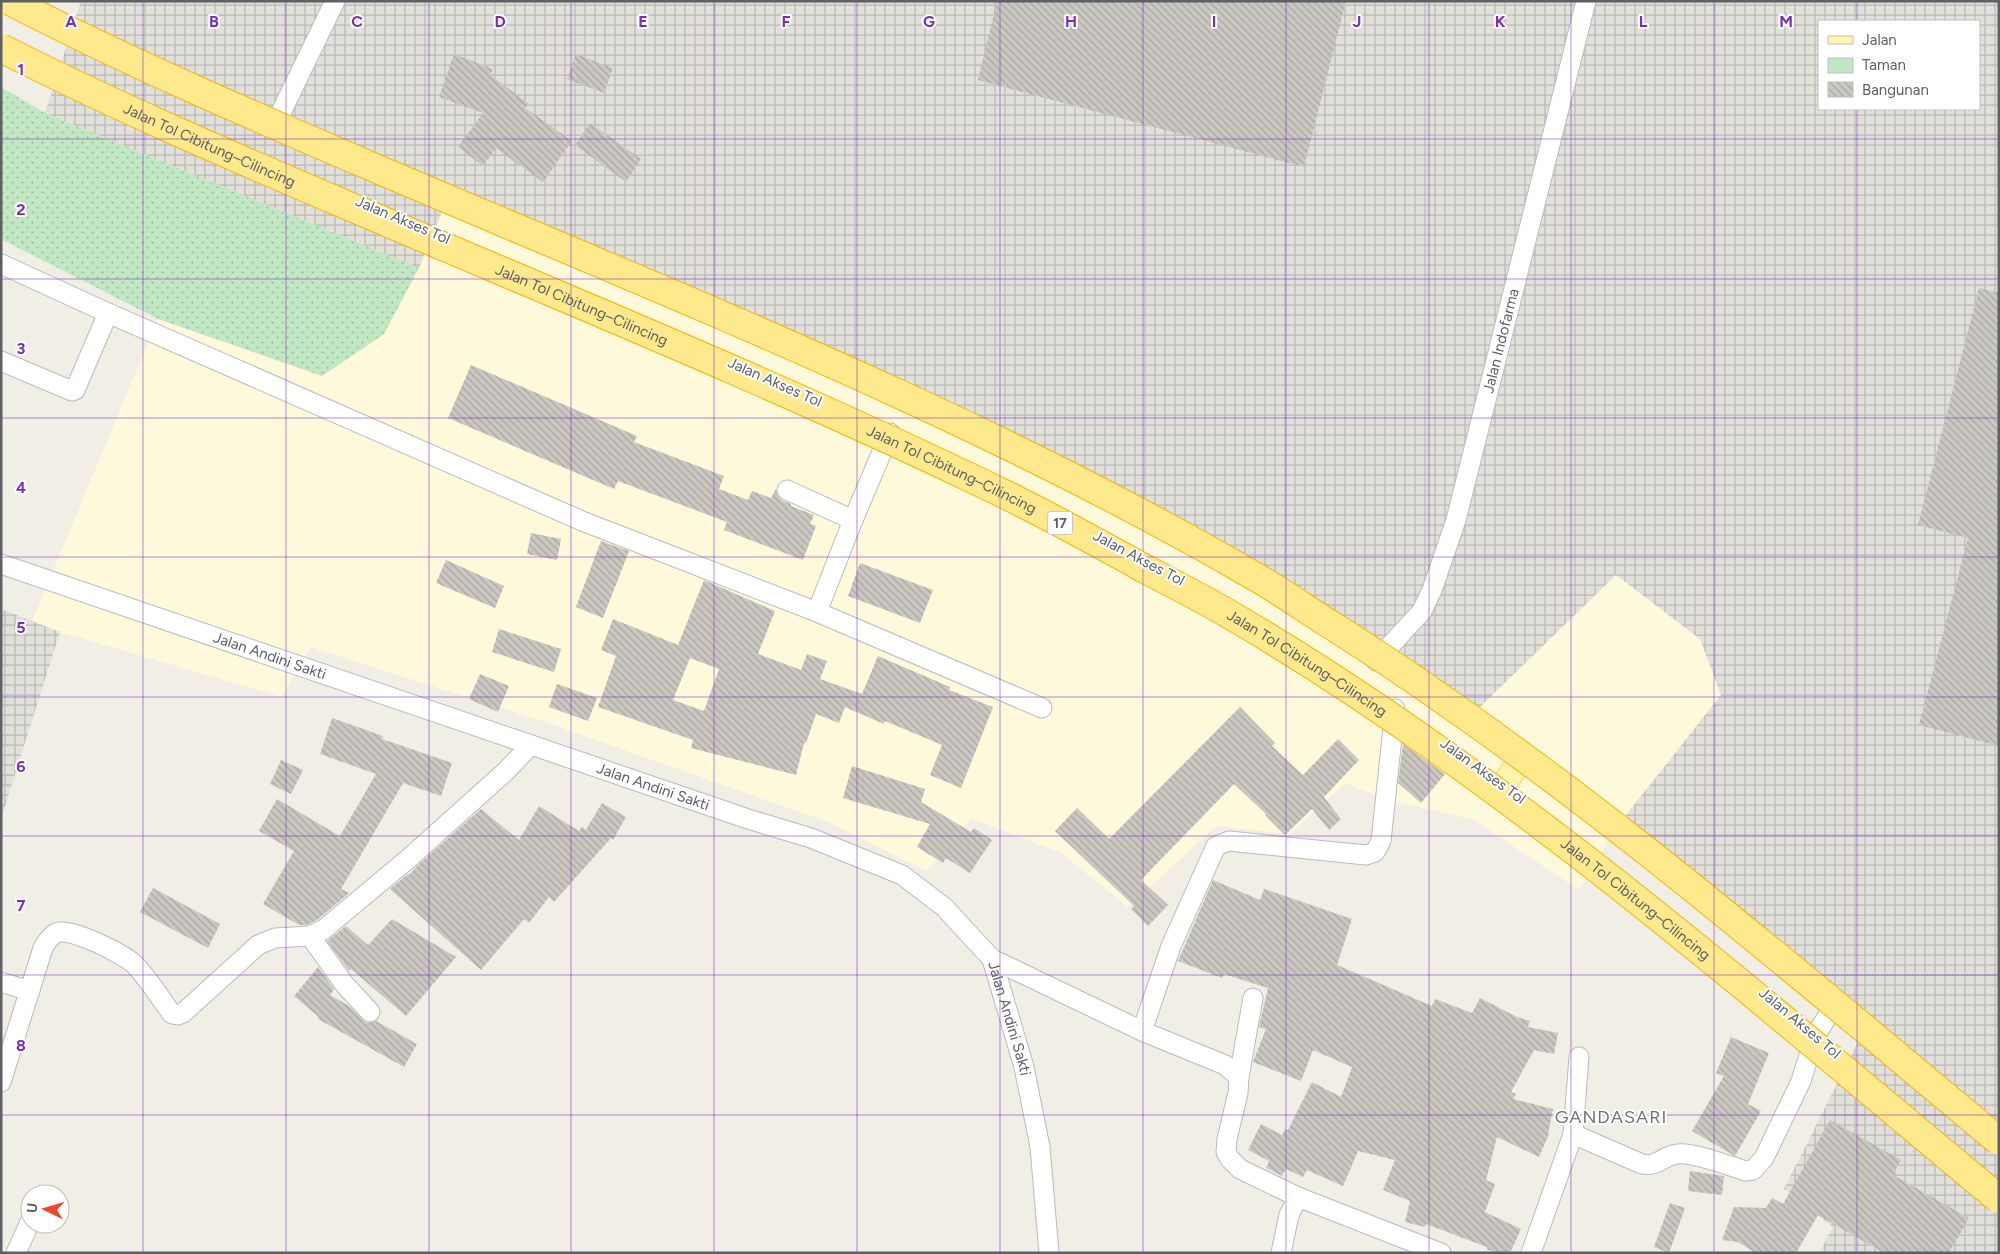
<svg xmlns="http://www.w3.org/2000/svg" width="2000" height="1254" viewBox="0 0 2000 1254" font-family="Figtree,sans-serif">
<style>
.commercial{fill:#fff9db}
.industrial{fill:url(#industrial-grid);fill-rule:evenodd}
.green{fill:url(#green-dots)}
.building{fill:url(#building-back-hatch);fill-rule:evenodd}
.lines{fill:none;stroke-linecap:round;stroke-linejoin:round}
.minor-casing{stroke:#b8bbc0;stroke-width:21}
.major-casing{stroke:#f7d458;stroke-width:26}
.minor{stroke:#fff;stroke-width:19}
.major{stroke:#fff6ab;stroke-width:24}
.highway-bridge-casing{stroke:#f5b700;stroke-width:30;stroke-linecap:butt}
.highway-bridge{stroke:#ffe98d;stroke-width:28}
.grid{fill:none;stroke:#7b2cbf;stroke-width:1;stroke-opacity:0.55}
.labels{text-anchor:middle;stroke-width:4;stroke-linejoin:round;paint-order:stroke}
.shield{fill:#fff;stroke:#8e9094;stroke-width:1}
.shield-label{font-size:14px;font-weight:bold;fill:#5d6166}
.street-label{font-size:15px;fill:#5d6166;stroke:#fff}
.quarter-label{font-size:18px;letter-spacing:1px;fill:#6e7378;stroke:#fff}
.grid-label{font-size:16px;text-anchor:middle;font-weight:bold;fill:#7b2cbf;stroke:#fff;stroke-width:4;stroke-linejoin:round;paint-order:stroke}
</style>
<defs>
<pattern id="industrial-grid" width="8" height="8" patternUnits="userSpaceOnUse" patternTransform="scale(1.25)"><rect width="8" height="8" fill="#e1e0da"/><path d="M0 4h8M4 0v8" fill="none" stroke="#bab9b5"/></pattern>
<pattern id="green-dots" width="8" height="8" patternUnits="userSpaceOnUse" patternTransform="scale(1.25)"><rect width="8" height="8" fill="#c1e8c3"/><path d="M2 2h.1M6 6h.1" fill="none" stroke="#a0bfa2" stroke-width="1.8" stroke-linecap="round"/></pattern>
<pattern id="building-back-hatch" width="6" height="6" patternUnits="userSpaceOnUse" patternTransform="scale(1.25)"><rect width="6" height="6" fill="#cbc8c2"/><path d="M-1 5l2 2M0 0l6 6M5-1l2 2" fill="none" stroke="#a8a6a1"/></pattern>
</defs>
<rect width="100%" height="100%" fill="#f0eee5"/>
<path class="commercial" d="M452,185l698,322 330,200 136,-132 84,64 21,56 -102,129 -40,66 -105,-70 -89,-21 -40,-16 -55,51 -74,-8 -88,81 -67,-54 -90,-35 -44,53 -99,-49 -286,-101 -232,-74 -28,50 -222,-65 -28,-11 126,-302 164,57 62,-42 35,-66z"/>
<g class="industrial">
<path d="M81,1h1918v1252h-180l14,-26 -49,-38 85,-169 -250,-196 102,-129 -21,-56 -84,-64 -136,132 -330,-200 -697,-322 -34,83 -374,-155zM1819,21h160v88h-160z"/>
<path d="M1,609l59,23 -59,187z"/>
</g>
<path class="green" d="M1,87l44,26 374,155 -35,66 -62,42 -164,-57 -157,-80z"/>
<g class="building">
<path d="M997,1h349l-42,166 -326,-87z"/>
<path d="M454,54l39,15 -3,6 39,29 -4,4 47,33 -29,41 -47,-34 -13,18 -25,-19 25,-34 -44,-16z"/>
<path d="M576,54l37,14 -9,25 -37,-14z"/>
<path d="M590,123l51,36 -15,23 -51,-37z"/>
<path d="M1979,288l20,5v453l-80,-21 49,-187 -50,-13z"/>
<path d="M471,365l166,71 -3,6 90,34 -5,13 29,11 4,-9 19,7 5,-9 2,7 4,4 9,4v2l23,9 -4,9 6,2 -13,34 -79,-30 3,-8 -109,-41 -4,8 -166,-71z"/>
<path d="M531,533l30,6 -4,21 -30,-6z"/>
<path d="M601,541l28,10 -26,67 -27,-11z"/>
<path d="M446,560l58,26 -9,22 -59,-25z"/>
<path d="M860,563l73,27 -13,33 -72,-27z"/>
<path d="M704,580l71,31 -17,43 43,16 6,-16 20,7 -7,18 42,15 16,-38 72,31 -1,3 44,17 -32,81 -31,-13 12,-30 -57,-24 -1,3 -39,-17 -6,16 -23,-9 -10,29h-2l-8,32 -105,-27 2,-8 -95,-33 18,-51 -15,-6 12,-31 65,26zM690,658l29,11 -15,42 -31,-11z"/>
<path d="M499,629l62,20 -7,23 -62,-20z"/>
<path d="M480,674l29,12 -11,26 -29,-13z"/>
<path d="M557,684l40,14 -9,23 -39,-14z"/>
<path d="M1240,707l35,36 -3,3 31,29 35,-36 21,21 -35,37 17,22 -12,11 -17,-21 -27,26 -20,-20 1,-1 -32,-30 -93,96 27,25 -20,21 -17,-17 3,-3 -79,-75 22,-23 32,31z"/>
<path d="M332,718l51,18 -1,3 70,24 -11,33 -38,-13 -62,106 8,4 -32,27 -10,5h-8l-36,-21 31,-53 -35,-20 18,-32 63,37 36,-62 -56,-20z"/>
<path d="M1403,744l42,30 -24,29 -23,-20z"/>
<path d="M281,760l22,10 -12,24 -21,-10z"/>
<path d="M852,766l73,23 -4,13 50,30 3,-4 18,12 -22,33 -24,-15 -3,5 -26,-16 13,-23 -87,-26z"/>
<path d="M602,803l24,14 -13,23 -2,-2 -57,64 -5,-5 -20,26 -5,-4 -43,51 -91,-81 18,-15 1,1 10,-11 62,-55 38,31 20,-34 40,25 3,-4 4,3z"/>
<path d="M1213,880l47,20 4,-11 88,30 -15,46 95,41 3,-7 37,14 8,-15 37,19 13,4 -2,6 30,6 -4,21 -20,-4 -23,42 5,2 -3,5 40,10 -5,25h1l-10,23 -42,-20 -11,43 9,4 -10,28 36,17 -11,24h-14l-9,-4v-2l-61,-23 -1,3 -20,-5 5,-21 -27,-11 12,-30 -37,-9 -15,35 -36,-16 -4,7 -17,-8 -4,7 -16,-8 3,-7 -21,-11 13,-26 21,11 3,-6 3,1 24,-48 29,15 11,-30 -39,-17 -12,31 -48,-19 13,-33 -7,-2 9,-39 -44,-14 -2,4 -44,-17z"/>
<path d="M153,888l67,36 -12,24 -68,-36z"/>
<path d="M392,919l64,38 -50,59 -55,-47 -2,2 -22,-30 19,-15 22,19z"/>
<path d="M318,967l16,22 -4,6 19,11 17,17 10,-2 41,23 -13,23 -86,-48 1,-2 -25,-21z"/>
<path d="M1731,1037l38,16 -21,51 13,7 -26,45 -43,-25 32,-55 -8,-3z"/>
<path d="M1830,1120l71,40 -8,15 76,43 -20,35h-65l-66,-38 -22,38h-41l-17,-11 -16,-2 12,-33 32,1 6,-10 11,6z"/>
<path d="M1690,1171l34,5 -2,19 -34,-4z"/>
<path d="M1670,1203l15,5 -16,45 -15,-6z"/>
</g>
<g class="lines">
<defs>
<g id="minor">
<path d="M273,129l62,-128"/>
<path d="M1,264l107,49 474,208 235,91 225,96"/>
<path d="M1,361l71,30 3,-1 33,-77"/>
<path d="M787,490l66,30"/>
<path id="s1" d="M1,564l747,255 63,19 91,37 42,32 48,52 32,108 16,80 9,106"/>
<path d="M817,612l36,-92 37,-87"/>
<path id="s2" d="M1376,661l46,-50 10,-21 24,-70 130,-519"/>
<path d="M310,936l35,49 25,27"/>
<path d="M992,959l150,72 83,34 14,12 -1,16 -11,46 -1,13 4,7 10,10 58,28 143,56"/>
<path d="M1,982l29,9"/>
<path d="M1142,1031l29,-85 45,-100 13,-5 137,14 9,-3 6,-11 14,-132"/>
<path d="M1239,1077l14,-79"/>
<path d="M1,1082l42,-134c3,-5 7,-12 13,-15 13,-7 67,21 78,31 14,14 26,34 38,50l6,1 5,-2 75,-68 17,-7 35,-2 13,-6 85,-71 97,-87 26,-27"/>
<path d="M1573,1134l69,30c17,3 21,-9 36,-10 16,-2 51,12 68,17l7,-1 11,-12 37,-77 14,-45 14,-22"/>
<path d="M16,1253l14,-31"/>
<path d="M1281,1253l8,-38 9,-18"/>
<path d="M1531,1253l42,-119 6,-77"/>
</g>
<path id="major" d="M1504,785l14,-22"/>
</defs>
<use href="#minor" class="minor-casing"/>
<use href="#major" class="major-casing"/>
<use href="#minor" class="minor"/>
<use href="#major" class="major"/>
<defs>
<g id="highway-bridge">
<path d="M10,1c116,60 237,112 358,164 301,129 609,249 893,415 27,16 52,34 78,50 235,150 446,333 660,511"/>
<path id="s3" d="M1,48c114,58 233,109 350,159 208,89 417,174 620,271 60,28 118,60 176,92 31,16 62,32 92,50 274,162 515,376 760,579"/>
</g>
</defs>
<use href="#highway-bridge" class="highway-bridge-casing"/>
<use href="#highway-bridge" class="highway-bridge"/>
</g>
<path class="grid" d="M143,1v1252M286,1v1252M429,1v1252M571,1v1252M714,1v1252M857,1v1252M1000,1v1252M1143,1v1252M1286,1v1252M1429,1v1252M1571,1v1252M1714,1v1252M1857,1v20M1857,109v1144M1,139h1998M1,279h1998M1,418h1998M1,557h1998M1,697h1998M1,836h1998M1,975h1998M1,1115h1998"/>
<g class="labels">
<rect class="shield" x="1047.5" y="511.5" width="25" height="23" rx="4"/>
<g class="shield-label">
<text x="1060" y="528">17</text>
</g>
<g class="street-label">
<text dy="5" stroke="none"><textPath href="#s3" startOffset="230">Jalan Tol Cibitung–Cilincing</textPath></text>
<text transform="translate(403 220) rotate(23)" y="5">Jalan Akses Tol</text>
<text dy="5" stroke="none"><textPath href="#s3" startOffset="635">Jalan Tol Cibitung–Cilincing</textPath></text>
<text dy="5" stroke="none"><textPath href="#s2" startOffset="350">Jalan Indofarma</textPath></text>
<text transform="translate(775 382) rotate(24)" y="5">Jalan Akses Tol</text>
<text dy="5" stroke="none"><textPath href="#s3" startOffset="1040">Jalan Tol Cibitung–Cilincing</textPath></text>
<text transform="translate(1139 558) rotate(28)" y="5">Jalan Akses Tol</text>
<text dy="5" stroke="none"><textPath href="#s1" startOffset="284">Jalan Andini Sakti</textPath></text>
<text dy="5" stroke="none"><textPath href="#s3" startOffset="1445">Jalan Tol Cibitung–Cilincing</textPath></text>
<text transform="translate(1483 771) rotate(36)" y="5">Jalan Akses Tol</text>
<text dy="5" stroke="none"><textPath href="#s1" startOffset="689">Jalan Andini Sakti</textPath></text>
<text dy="5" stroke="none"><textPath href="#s3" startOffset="1850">Jalan Tol Cibitung–Cilincing</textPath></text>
<text dy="5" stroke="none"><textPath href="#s1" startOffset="1139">Jalan Andini Sakti</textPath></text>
<text transform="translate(1800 1023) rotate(40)" y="5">Jalan Akses Tol</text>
</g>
<g class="quarter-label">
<text x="1611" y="1123">GANDASARI</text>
</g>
</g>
<g class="grid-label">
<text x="71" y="27">A</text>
<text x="214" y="27">B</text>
<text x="357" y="27">C</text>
<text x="500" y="27">D</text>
<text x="643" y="27">E</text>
<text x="786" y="27">F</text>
<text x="929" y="27">G</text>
<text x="1071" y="27">H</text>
<text x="1214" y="27">I</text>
<text x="1357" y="27">J</text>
<text x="1500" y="27">K</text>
<text x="1643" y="27">L</text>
<text x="1786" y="27">M</text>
<text x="21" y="75">1</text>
<text x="21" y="215">2</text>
<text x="21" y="354">3</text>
<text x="21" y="493">4</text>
<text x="21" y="633">5</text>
<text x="21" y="772">6</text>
<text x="21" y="911">7</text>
<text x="21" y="1051">8</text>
</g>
<rect width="2000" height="1254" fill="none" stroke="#5d6166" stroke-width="5"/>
<rect x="1818" y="20" width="162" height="90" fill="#ffffff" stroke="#bec0c2"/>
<rect x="1828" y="36" width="25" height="8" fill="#fff6ab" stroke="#bec0c2"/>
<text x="1862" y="45" font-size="15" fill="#5d6166">Jalan</text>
<rect x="1828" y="58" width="25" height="15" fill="#c1e8c3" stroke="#bec0c2"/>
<text x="1862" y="70" font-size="15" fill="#5d6166">Taman</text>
<rect x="1828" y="82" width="25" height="15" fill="url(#building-back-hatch)" stroke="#bec0c2"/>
<text x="1862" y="95" font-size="15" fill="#5d6166">Bangunan</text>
<g transform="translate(45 1209) rotate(275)"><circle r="24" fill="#ffffff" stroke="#bec0c2"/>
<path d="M0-4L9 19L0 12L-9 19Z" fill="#f0462b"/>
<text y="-8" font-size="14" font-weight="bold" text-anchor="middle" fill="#5d6166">U</text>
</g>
</svg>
